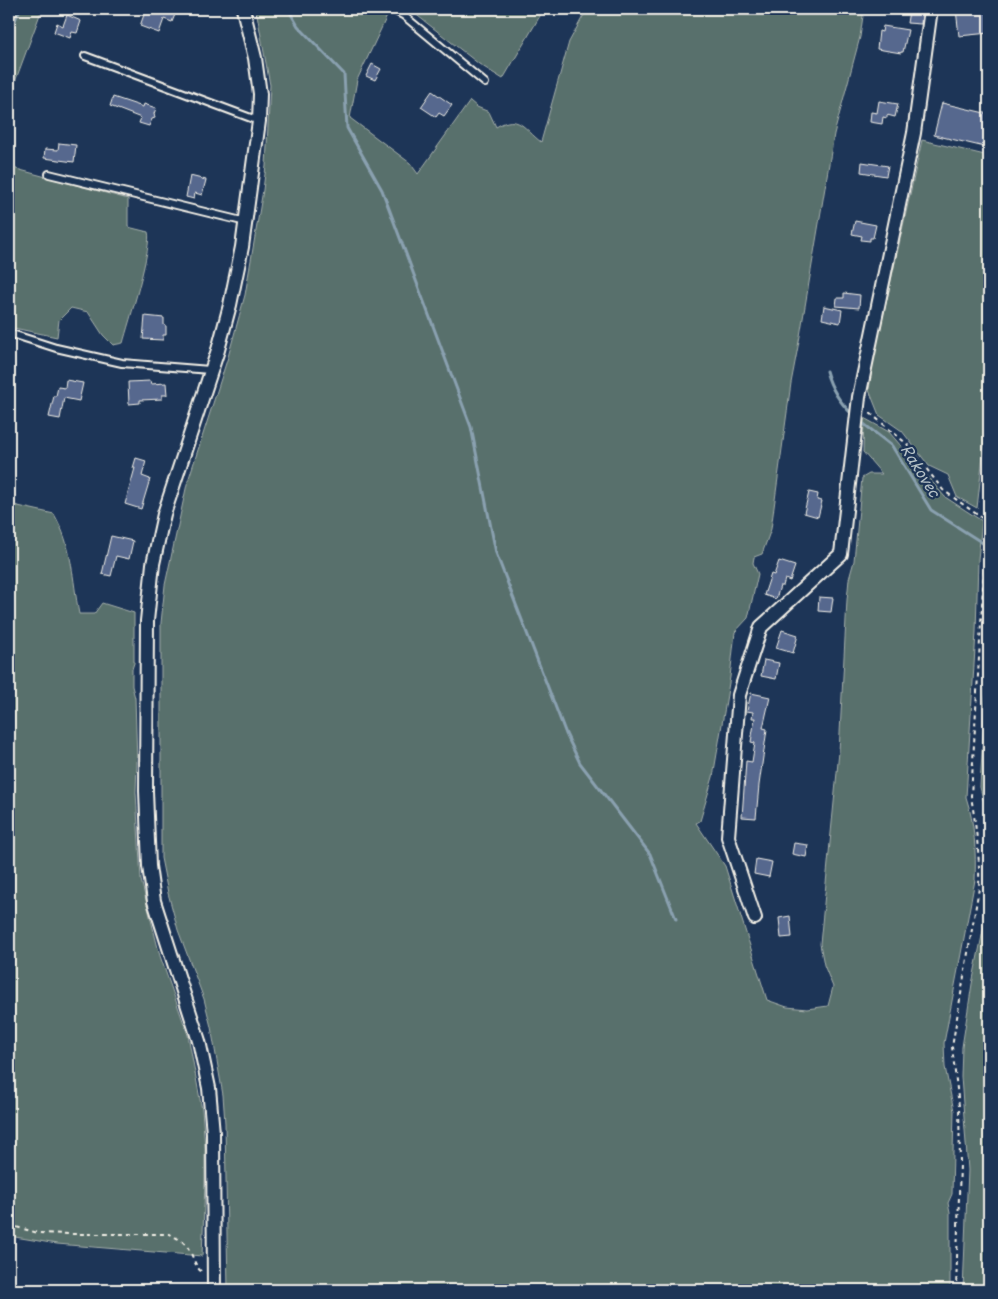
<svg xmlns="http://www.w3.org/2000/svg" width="998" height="1299" viewBox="0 0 998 1299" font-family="'Playpen Sans',sans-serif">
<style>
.green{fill:#586f6c;stroke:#a6b0aa}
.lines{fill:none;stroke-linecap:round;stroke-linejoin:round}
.stream{stroke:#8aa1b0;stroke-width:3}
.building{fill:#56678e;stroke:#f4f1e8}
.service-casing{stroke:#f4f1e8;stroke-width:10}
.minor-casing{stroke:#f4f1e8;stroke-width:16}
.path{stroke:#f4f1e8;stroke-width:2;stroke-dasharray:4 4;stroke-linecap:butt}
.service{stroke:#1d3557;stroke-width:6}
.minor{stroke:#1d3557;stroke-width:12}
.labels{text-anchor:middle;stroke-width:4.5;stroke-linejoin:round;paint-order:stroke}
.water-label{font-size:15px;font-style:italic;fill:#b6c2c7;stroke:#1d3557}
</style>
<rect width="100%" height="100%" fill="#1d3557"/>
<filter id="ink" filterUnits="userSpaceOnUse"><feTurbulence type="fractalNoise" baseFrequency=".02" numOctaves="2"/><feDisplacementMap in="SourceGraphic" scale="10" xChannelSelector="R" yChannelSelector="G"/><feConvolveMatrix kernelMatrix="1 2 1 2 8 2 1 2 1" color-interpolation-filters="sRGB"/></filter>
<g filter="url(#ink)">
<g class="green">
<path d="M9,9h33l-33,89z"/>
<path d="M256,9h121l11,5 -31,66 -7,38 60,45 8,11 52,-73 7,6 12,5 7,15c23,-14 28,2 45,15l28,-100 18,-33h277l-4,28 -26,97 -34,202 -9,47 -20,146 -9,25 -8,3 -1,6 5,11 -10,44 -13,14 -5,45 -17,100 -13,44 -4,2 29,43 42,134 20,7 20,2 21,-3 5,-19 -9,-22 -4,-21 19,-192 8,-152 2,-21 5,-18 8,-83 7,-4h13l-19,-22 1,-34 25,14 56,65 37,24 -4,38 -2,73 -10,165c9,27 10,56 9,83l-31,163 1,24 9,44 -2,83 -4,9 2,10v77h-722l-3,-167 -2,-28 -12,-68 -7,-28 -26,-69 -10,-37 -7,-35v-235l4,-38 22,-101 41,-127 17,-62 18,-105 3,-24 4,-81z"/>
<path d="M409,9h135l-41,70 -24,-15z"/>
<path d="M922,140l67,16v246l-12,106 -20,-11 -9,-22 -19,-9 -27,-35 -23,-16 -10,-25 4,-28z"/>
<path d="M9,167l119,32v28l20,5c5,13 -20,93 -25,111l-10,2 -10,-10 -15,-23 -17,-4 -12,12 -2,17 -48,-10z"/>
<path d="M9,504l45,10c19,33 18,64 25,100h15l8,-11 32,10v50l-2,6v17l3,12 2,65 -1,29 5,88 19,76 28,79 14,75 3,38v35l-3,73 -145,-12 -48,-8z"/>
<path d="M989,636v211l-5,-44 -4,-16z"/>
<path d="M989,902v388h-26l5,-120 -7,-93 1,-30 10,-63z"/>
</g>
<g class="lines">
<g class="stream">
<path d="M288,9l10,17 46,48 3,54 35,62 89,237 25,126 70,181 14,29 70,91 26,65"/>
<path d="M9,34l11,-25"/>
<path d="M826,371c5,18 14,32 27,44"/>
<path d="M860,421l32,25 39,64 58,37"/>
</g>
</g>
<g class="building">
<path d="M146,9h21l9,3 -4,10 -8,-3 -5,14 -19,-7z"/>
<path d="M956,9h33v24l-30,3z"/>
<path d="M909,11l13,2 -1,11 -14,-1z"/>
<path d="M67,15l14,6 -4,12 -5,-1 -2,6 -16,-6 3,-9 6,3z"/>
<path d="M883,26l25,4 -5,22h-2v1l-24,-4 2,-18 3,1z"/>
<path d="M372,64l9,5 -6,11 -9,-4z"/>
<path d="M432,91l20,14 -8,11 -5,-3 -3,4 -15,-10z"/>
<path d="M113,97l30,10 1,-3 12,4 -2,6 1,4 -3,1 -3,7 -10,-3 2,-5 -31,-12z"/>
<path d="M879,101l19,3 -3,13 -8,-2v3l-4,-1 -1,7 -12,-2 1,-10 6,1z"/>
<path d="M942,103l47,11v34l-55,-13z"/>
<path d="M59,143l17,2 -2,17 -30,-4 1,-9 13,1z"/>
<path d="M862,162l26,4 -2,10 -25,-4z"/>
<path d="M190,176l16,4 -4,15 -7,-2 -1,6 -8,-2z"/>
<path d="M855,221l21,4 -3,13h-3v3l-9,-1 1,-4 -10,-2z"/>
<path d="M844,293l16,2 -1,13 -23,-2 1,-8h7z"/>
<path d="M824,306l18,4 -2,13 -18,-4z"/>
<path d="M145,316l19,2v7l2,1v9h-3v5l-20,-1z"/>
<path d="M66,380l17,3 -4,18 -15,-3 -4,21 -11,-2 5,-21h2l2,-9 7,1z"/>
<path d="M150,381l1,3 15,-1 1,12h-5v4l-22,1v3l-11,1 -1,-22z"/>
<path d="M136,458l10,3 -4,15 8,3 -9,30 -16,-5 10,-36h-2z"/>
<path d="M809,492l9,2 -1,6 5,1 -4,16 -14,-4z"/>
<path d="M111,536l22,5 -4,18 -13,-3 -5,20 -9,-2z"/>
<path d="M779,561l16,5 -5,15 -5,-2 -2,7h-3l-4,13 -12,-4 7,-21 3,1z"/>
<path d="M819,597l14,1 -2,14 -13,-1z"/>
<path d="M782,630l16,5 -5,18 -17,-5z"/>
<path d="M764,660l15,3 -3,16 -15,-3z"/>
<path d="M751,693l19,4 -7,31 4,1 -8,56 -3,33 -14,-1 4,-56 6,1 3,-19 -4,-1 4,-24h-3l1,-6 -6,-1z"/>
<path d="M794,843l14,2 -2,12 -14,-3z"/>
<path d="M756,859l16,3 -3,15 -15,-3z"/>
<path d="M790,916l2,21 -11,1 -2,-20z"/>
</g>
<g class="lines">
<defs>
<g id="service">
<path d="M392,9l11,6 82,68"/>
<path d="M85,56l174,65"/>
<path d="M49,174l197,48"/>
<path d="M9,333l47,15 66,15 88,7"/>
</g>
<g id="minor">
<path d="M755,918l-27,-81 11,-142 22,-68 80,-73 18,-157 55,-264 17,-124"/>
<path d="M214,1290l-1,-157 -4,-45 -10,-47 -45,-140 -5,-35 -3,-75 1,-170 6,-57 11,-50 54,-164 12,-45 12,-58 17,-126 1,-27 -5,-36 -12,-49"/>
</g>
</defs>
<use href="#service" class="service-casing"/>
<use href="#minor" class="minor-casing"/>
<g class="path">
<path d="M870,413l37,31 36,46 46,33"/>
<path d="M9,1225l29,8 33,1h99c4,3 10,5 14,9 9,8 9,23 19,30"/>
<path d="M956,1290l4,-126 -1,-58 -7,-59 27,-159c1,-32 -3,-61 -8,-92l18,-311"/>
</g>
<use href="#service" class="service"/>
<use href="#minor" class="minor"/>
</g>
</g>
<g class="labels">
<g class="water-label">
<text transform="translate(920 471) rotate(58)" y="5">Rakovec</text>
</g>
</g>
<rect width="998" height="1299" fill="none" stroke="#1d3557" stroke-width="30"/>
<rect x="15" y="15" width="968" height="1269" fill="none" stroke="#f4f1e8" stroke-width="2" filter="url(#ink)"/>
</svg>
